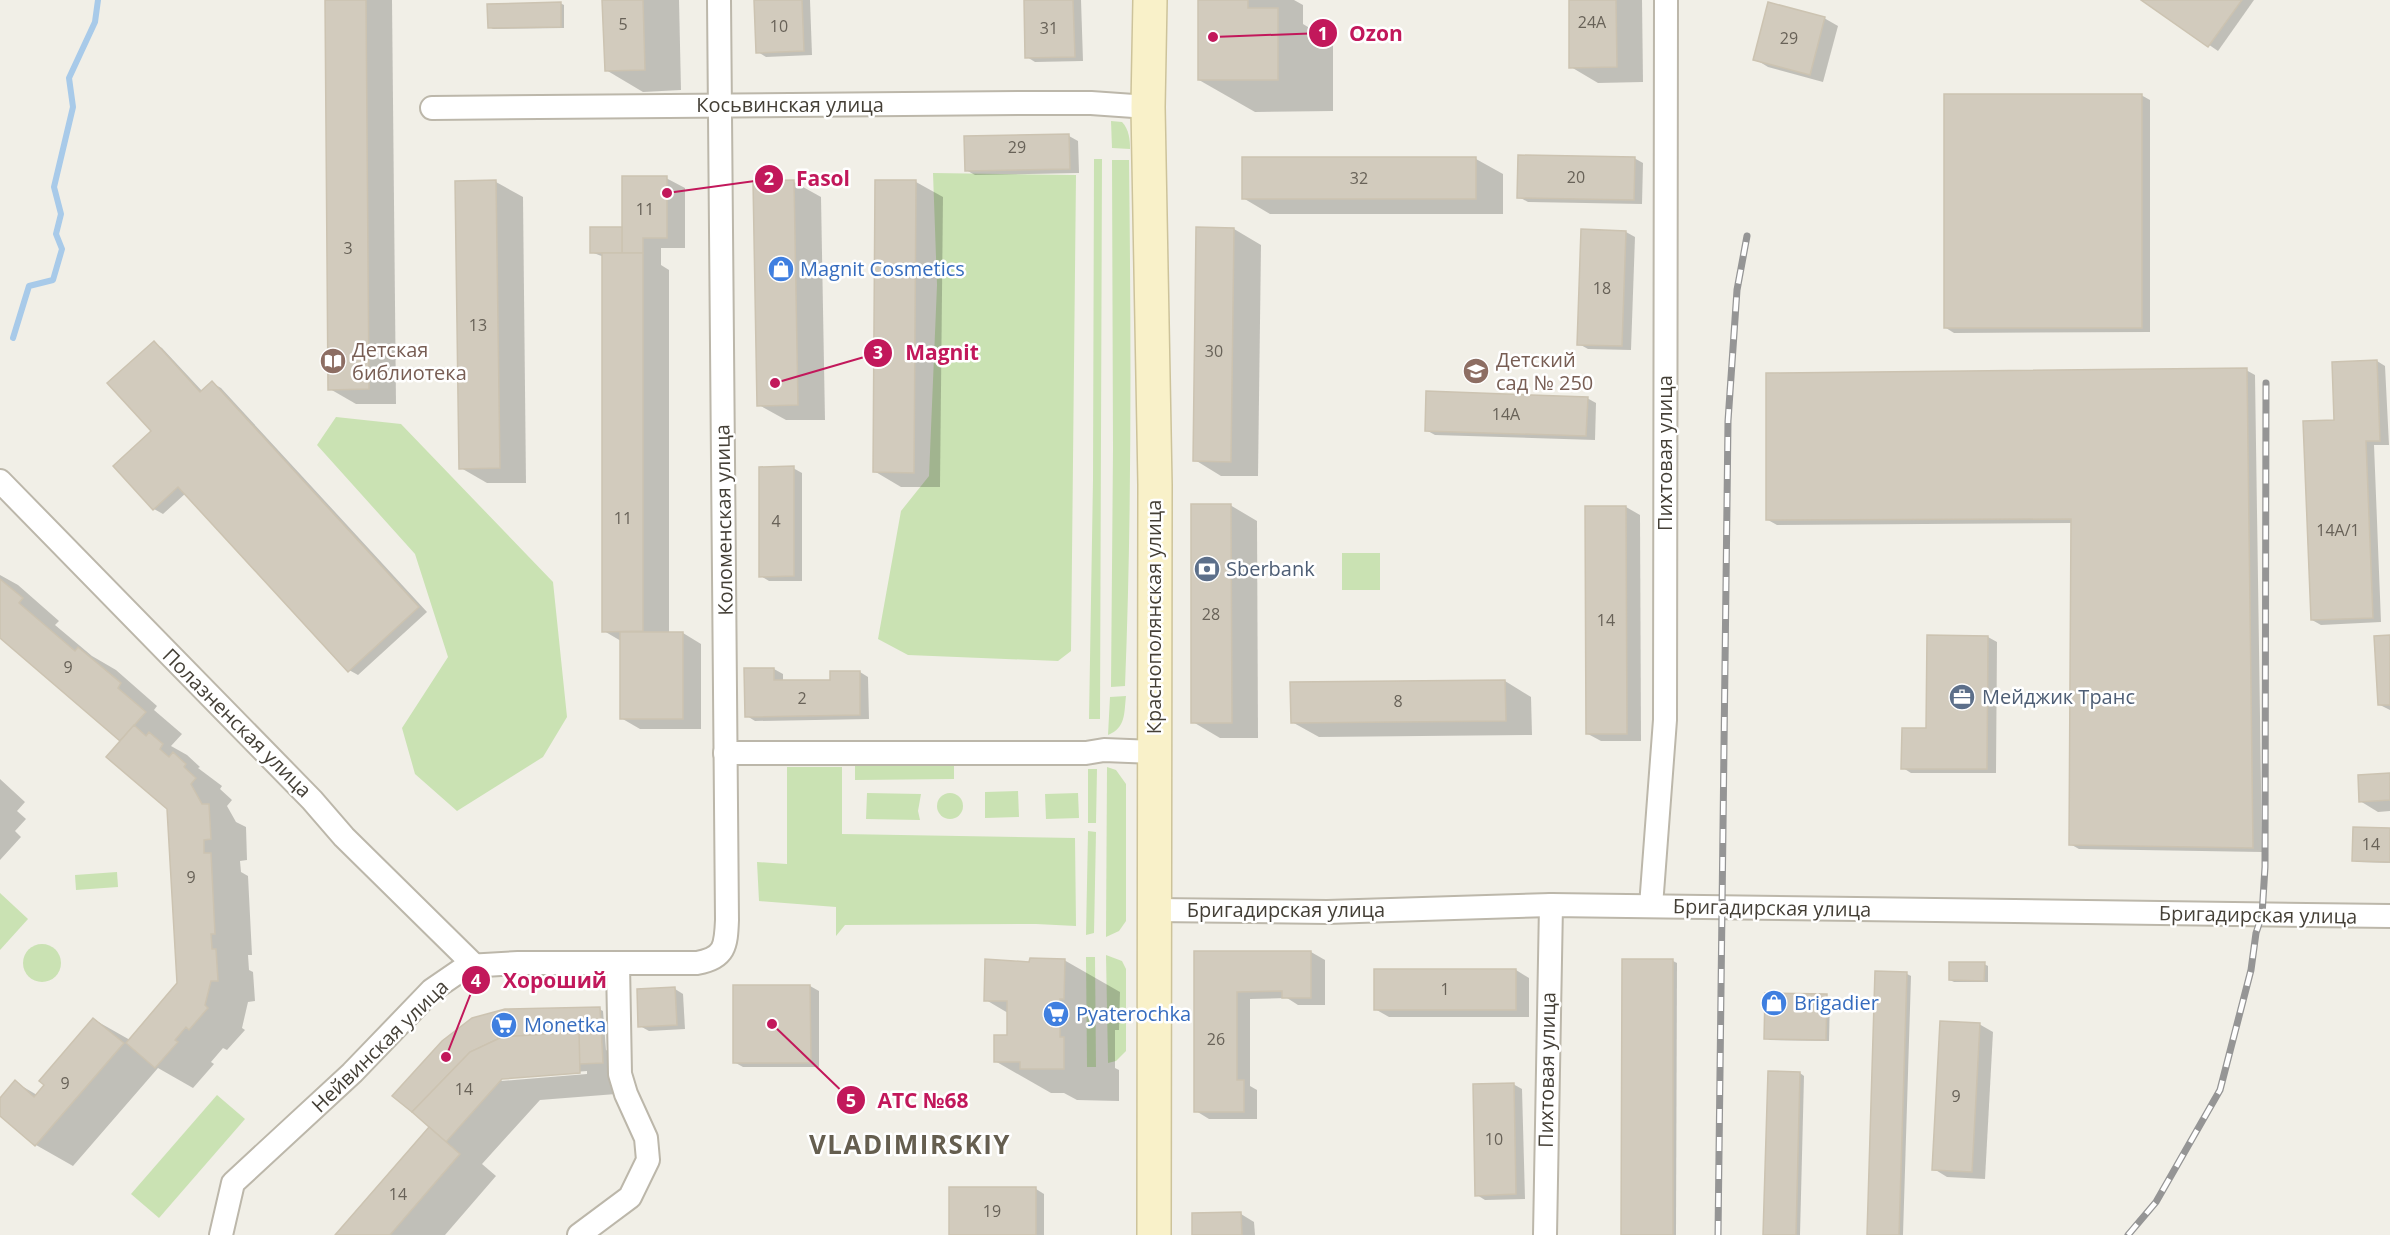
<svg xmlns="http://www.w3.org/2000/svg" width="2390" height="1235" viewBox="0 0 2390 1235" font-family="'Open Sans',sans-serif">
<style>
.green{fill:#cae2b3}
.shadow{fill:#0003;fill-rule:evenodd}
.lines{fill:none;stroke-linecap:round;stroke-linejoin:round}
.stream{stroke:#a8cae9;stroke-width:6}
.building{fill:#d2cbbd;stroke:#ccc3b1;stroke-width:1.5}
.minor-casing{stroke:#bcb7aa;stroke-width:26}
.secondary-casing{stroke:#cdc39a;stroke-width:36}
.minor{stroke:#fff;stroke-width:22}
.secondary{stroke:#f9f1c9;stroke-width:33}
.rail-casing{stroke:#959595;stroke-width:7}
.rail{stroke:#fff;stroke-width:4.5;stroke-dasharray:14;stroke-linecap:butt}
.labels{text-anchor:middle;stroke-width:5;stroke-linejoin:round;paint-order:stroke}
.number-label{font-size:16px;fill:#686258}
.street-label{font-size:20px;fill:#443f36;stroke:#fff}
.shop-label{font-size:20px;fill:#366cbe;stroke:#fff;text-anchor:start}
.education-label{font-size:20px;fill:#785e54;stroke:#fff;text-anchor:start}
.service-label{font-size:20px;fill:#4e5e75;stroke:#fff;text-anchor:start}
.district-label{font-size:26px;font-weight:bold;letter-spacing:1.5px;fill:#655e4f;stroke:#fff}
.leader{fill:none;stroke:#c2185b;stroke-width:2}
.callout-dot{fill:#c2185b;stroke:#fff;stroke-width:2}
.mark-label{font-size:18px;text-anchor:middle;font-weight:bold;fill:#fff}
.callout-label{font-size:21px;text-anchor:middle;font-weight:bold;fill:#c2185b;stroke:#fff;stroke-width:5;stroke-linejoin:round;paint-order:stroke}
</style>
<rect width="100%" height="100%" fill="#f1efe7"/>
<g class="green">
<path d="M1111,121l11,1c7,7 8,18 8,27l-18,-1z"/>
<path d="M1094,159h8l-2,560h-11l4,-239z"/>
<path d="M1112,160h17c2,175 3,350 -4,526l-14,1 2,-238z"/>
<path d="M933,173l143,2 -5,476 -13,10 -150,-6 -30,-16 23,-128 28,-35 8,-191z"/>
<path d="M336,417l65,7 152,158 14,135 -24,40 -86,54 -42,-37 -13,-46 46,-71 -33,-103 -98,-109z"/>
<rect x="1342" y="553" width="38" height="37"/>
<path d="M1126,696c-2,17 0,32 -18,39l2,-38z"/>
<path d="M954,759v20l-99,1v-20z"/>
<path d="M787,767h55v67l233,4 1,88 -40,-2 -191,1 -9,11v-29l-77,-6 -2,-39 30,2z"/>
<path d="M1107,767l9,3 10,14v137l-7,10 -13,6z"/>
<path d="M1088,769h9l-1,54h-8z"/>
<path d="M1018,791l1,26 -34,1v-26z"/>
<circle cx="950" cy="806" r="13"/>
<path d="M867,793l54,1 -3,17 2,9 -54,-1z"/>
<path d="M1078,793l1,25 -33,1 -1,-25z"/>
<path d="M1088,831l8,1 -2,101 -8,2z"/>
<path d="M117,872l1,15 -42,3 -1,-15z"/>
<path d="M0,893l28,26 -28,31z"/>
<circle cx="42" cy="963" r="19"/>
<path d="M1106,955l16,6 4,8v82l-10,10 -8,2z"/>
<path d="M1086,957h9l1,110h-9z"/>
<path d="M217,1095l28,24 -86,99 -28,-24z"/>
</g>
<g class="shadow">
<path d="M326,0h66l4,404h-40l-26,-15z"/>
<path d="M604,0h75l2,90 -38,2 -37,-22z"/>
<path d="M756,0h54l2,55 -46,2 -8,-5z"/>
<path d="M1025,0h56l2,61 -48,1 -8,-5z"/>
<path d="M1199,0h95l9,5v19l30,18v69l-78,1 -56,-32z"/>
<path d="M1570,0h72l1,82 -45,1 -27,-16z"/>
<path d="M2144,0h110l-36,51z"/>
<path d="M560,3l4,2v23l-71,1 -4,-2z"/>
<path d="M1824,18l14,8 -15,56 -55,-15 -13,-8z"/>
<path d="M2141,95l9,5v232l-196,1 -8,-5z"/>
<path d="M1069,136l9,5 1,32 -104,2 -9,-5z"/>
<path d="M1634,158l9,5 -1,41 -114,-2 -9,-5z"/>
<path d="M1476,159l27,15v40h-233l-27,-16z"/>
<path d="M666,178l19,10v60h-24v17l8,5v363h14l18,11v85h-61l-19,-11v-77l-17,-10v-374l-13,-5 31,-24z"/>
<path d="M496,182l27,15 3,286h-39l-26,-15z"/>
<path d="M755,182h39l27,15 4,223h-39l-27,-15z"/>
<path d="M916,182l27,15 -3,290h-39l-27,-16z"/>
<path d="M1198,229h36l27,16 -3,231h-37l-26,-16z"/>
<path d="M1583,231l43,1 9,5 -4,113 -43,-1 -9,-5z"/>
<path d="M154,343l8,5 41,44 9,-9 9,5 206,224 -69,63 -9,-5 -163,-177 -23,21 -9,-5z"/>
<path d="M2377,361l8,5 4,79h-15l7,177 -60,3 -9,-5 23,-198z"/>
<path d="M2246,370l9,5 7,477 -183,-3 -9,-5 3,-321 -296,2 -9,-5z"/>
<path d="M1587,398l9,5 -1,37 -160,-5 -9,-5z"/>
<path d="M793,468l9,5v108h-33l-8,-5z"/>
<path d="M1230,505l27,16 1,217h-38l-27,-16z"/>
<path d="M1626,507l14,8 1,226h-40l-13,-7 -1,-226z"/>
<path d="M0,575l18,10 41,36 -4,4 37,31 24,14 41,36 -3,4 28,24 -11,12 16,9 13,12 -2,1 24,18 -2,3 12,11 -5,6 9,16 10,5 1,33 -7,1 1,11 7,4 4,79h-4l1,15 4,2 2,29 -7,1 -6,26 3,2 -18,20 -4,-2 -12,14 3,2 -21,24 -35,-20 -85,98 -37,-21 -36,-31v-14l15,-18 22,13 56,-76 37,21 49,-57 -11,-174 -46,-68 -122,-105z"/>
<path d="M1928,637h60l9,5 -1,131h-85l-8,-5 24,-39z"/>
<path d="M2390,637v73l-10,-5z"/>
<path d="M774,669l9,5v8l49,-1 28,-9 8,5 1,42 -114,2 -8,-5z"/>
<path d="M1505,681l26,16 1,38 -213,2 -27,-15z"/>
<path d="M2390,775v36l-12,1 -18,-11z"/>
<path d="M0,779l25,23 -8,9 9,8 -11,12 6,6 -21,23z"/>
<path d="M2390,829v34l-33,-1 -4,-2z"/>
<path d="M1196,952h115l14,8v45h-27l-11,-7 -37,1v87l7,4v29h-48l-13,-8z"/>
<path d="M1064,960l56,32 -1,38h-4v38l4,2v31l-42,-1 -13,-7h-13l-56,-32 13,-25v-23l-22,-13 21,-37z"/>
<path d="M1623,961h50l4,2 -1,272h-54z"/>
<path d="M1984,964l4,2v16h-34l-4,-2z"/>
<path d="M1516,970l13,8v39h-140l-14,-8z"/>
<path d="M1907,974l4,2 -8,259h-35z"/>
<path d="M810,986l9,5v76h-76l-9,-5v-75z"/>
<path d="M675,989l8,5 2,35 -36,2 -9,-5z"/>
<path d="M1826,996l4,2 -1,43 -59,-1 -4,-2z"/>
<path d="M599,1009l4,2 3,39 9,5 1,39 -76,6 -58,64 14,12 -51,59h-108l94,-108zM587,1071v3l-86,7v-3z"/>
<path d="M1979,1024l14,8 -8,147 -38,-2 -13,-8z"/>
<path d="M1800,1073l4,3 -4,159h-36z"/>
<path d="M1513,1084l9,5 3,110 -40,1 -8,-5z"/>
<path d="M1036,1189l8,5v41h-94z"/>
<path d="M1241,1214l13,8 1,13h-62z"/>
</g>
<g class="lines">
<path class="stream" d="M13,338l16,-52 24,-6 9,-31 -6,-15 5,-20 -7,-27 19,-80 -4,-29 26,-56 3,-22"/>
</g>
<g class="building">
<path d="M325,0h41l3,389 -41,1z"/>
<path d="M602,0h41l2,70 -40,1z"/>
<path d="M754,0h48l2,51 -48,2z"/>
<path d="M1024,0h49l2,57 -50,1z"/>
<path d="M1198,0h50v8h30v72h-80z"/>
<path d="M1569,0h47l1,67 -48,1z"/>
<path d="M2141,0h101l-34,47z"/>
<path d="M561,2v25l-73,1 -1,-24z"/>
<path d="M1768,2l57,15 -15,58 -57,-15z"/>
<rect x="1944" y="94" width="198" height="234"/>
<path d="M1069,134l1,35 -105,2 -1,-35z"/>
<path d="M1518,155l117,2 -1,43 -117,-2z"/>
<rect x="1242" y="157" width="234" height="42"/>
<path d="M622,176h45v62h-24v15h-21z"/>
<path d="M496,180l4,288 -41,1 -4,-288z"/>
<path d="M794,180l4,225 -41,1 -4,-225z"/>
<path d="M875,180h41l-2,293 -41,-1z"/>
<rect x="590" y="227" width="32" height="26"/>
<path d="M1196,227l38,1 -3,234 -38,-1z"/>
<path d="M1581,229l45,2 -4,115 -45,-1z"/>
<path d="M602,253h41v378l-41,1z"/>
<path d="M154,341l46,51 12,-11 207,226 -71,65 -170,-185 -25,23 -40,-44 38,-35 -44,-48z"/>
<path d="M2377,360l3,81h-14l7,177 -62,2 -8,-199 31,-1 -2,-58z"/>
<path d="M2247,368l6,480 -184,-3 2,-326 -305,1v-147z"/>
<path d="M1426,391l162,6 -2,39 -161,-5z"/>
<path d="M794,466v110l-35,1v-110z"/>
<path d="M1191,504h40l1,219h-41z"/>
<path d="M1585,506h41l1,228h-41z"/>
<path d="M0,579l23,19 -4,5 56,48 3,-4 43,36 -3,5 28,24 -26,29 -120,-103z"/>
<rect x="620" y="632" width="63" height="87"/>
<path d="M1927,635l61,1 -1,133h-86l1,-41h24z"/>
<path d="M2390,635v70h-12l-4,-69z"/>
<path d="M744,668h30v12h56v-9h30v44l-115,2z"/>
<path d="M1505,680l1,41 -215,2 -1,-41z"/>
<path d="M134,725l12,11 3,-4 14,12 -3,5 9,8 4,-5 13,12 -2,3 12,11 -5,6 11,20h7l2,35 -7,1v13h7l4,81h-4l1,15h4l2,32h-7l-6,24 3,3 -19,22 -3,-3 -11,13 3,2 -23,26 -29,-25 51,-60 -10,-174 -61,-52z"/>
<path d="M2390,773v27l-31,2 -1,-27z"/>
<path d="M2353,827l37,1v34l-38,-1z"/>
<path d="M1194,951h117v47h-29v-7l-45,1v88h7v32h-50z"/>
<path d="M1030,958l35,1 -1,40h-4v38h4v32h-44v-7h-26v-27h13v-34h-23l1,-42 44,3z"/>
<path d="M1622,959h51v276h-52z"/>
<path d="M1949,962h36l-1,19 -35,-1z"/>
<rect x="1374" y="969" width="142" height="41"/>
<path d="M1875,971l32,1 -8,263h-32z"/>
<path d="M733,985h77l1,78h-78z"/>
<path d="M675,987l2,38 -39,2 -1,-38z"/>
<path d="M1765,993l62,1 -1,46 -62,-1z"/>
<path d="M600,1007l3,56 -24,1v-32l-77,5 -32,15 -58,60 -20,-16 50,-55 30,-23 33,-9z"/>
<path d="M93,1018l31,25 -89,103 -35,-30v-18l15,-18 19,17 10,-12 -5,-4z"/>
<path d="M1940,1021l40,2 -8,149 -40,-2z"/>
<path d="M579,1032l1,41 -78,6 -56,63 -34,-30 58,-60 32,-15z"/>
<path d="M1768,1071l32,1 -4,163h-33z"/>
<path d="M1514,1083l2,111 -41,2 -2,-112z"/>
<path d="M429,1127l31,27 -70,81h-55z"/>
<rect x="949" y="1187" width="87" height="48"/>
<path d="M1241,1212l1,23h-50v-22z"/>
</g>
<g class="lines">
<defs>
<g id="minor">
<path d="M432,108l587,-5h72l57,4"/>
<path d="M0,481l312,319 32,37 130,128"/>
<path d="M725,753h361l18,-3 50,2"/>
<path d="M1651,906l14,-186 1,-720"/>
<path d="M1154,910l173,2 224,-7 839,11"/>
<path d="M221,1235l12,-52 119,-110 80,-83 35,-24 51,-3h179c28,-5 29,-17 30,-43l-8,-920"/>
<path d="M579,1235l51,-38 18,-37 -2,-22 -20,-44 -6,-20 -2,-110"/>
<path d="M1545,1235l6,-330"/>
</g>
<path id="secondary" d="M1150,0l-2,107 7,378 -1,750"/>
</defs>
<use href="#minor" class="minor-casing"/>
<use href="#secondary" class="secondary-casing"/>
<use href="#minor" class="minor"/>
<use href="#secondary" class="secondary"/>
<defs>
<g id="rail">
<path d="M1718,1235l10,-814 9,-131 10,-54"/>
<path d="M2128,1235l28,-33 64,-112 31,-120 5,-37 6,-18 3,-48 1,-484"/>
</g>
</defs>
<use href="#rail" class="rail-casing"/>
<use href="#rail" class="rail"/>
</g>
<defs>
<symbol id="shop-disc" viewBox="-11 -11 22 22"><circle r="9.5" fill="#3f7fe0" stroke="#fff"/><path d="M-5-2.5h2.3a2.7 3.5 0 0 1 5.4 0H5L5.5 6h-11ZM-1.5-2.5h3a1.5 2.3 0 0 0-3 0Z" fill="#fff"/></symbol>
<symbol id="library-disc" viewBox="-11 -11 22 22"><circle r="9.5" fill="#8d6e63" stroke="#fff"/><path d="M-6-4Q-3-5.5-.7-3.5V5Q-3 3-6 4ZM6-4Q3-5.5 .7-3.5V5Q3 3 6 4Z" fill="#fff"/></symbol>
<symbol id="school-disc" viewBox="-11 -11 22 22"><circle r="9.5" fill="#8d6e63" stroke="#fff"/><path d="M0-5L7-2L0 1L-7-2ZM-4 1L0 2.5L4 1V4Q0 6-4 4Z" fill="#fff"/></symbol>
<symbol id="bank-disc" viewBox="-11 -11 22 22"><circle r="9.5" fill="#5c6f8a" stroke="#fff"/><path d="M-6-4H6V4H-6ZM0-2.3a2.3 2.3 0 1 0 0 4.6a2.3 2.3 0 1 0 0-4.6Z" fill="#fff"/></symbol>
<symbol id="office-disc" viewBox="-11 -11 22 22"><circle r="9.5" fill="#5c6f8a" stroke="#fff"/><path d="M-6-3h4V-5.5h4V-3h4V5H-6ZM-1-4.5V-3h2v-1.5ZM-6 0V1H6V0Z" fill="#fff"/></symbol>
<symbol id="supermarket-disc" viewBox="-11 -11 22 22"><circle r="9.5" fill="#3f7fe0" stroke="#fff"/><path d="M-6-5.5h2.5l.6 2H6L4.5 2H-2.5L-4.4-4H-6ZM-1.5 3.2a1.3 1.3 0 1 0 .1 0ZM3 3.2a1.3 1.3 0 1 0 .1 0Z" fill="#fff"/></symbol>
</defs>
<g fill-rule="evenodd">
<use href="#shop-disc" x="766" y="254" width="30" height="30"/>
<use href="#library-disc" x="318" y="346" width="30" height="30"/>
<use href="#school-disc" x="1461" y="356" width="30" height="30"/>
<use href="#bank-disc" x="1192" y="554" width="30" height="30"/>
<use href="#office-disc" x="1947" y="682" width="30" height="30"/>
<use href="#shop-disc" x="1759" y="988" width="30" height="30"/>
<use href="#supermarket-disc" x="1041" y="999" width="30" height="30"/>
<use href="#supermarket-disc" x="489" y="1010" width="30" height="30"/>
</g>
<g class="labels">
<g class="number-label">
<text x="1592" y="28">24А</text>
<text x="623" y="30">5</text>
<text x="779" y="32">10</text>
<text x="1049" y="34">31</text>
<text x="1789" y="44">29</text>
<text x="1017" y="153">29</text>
<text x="1576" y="183">20</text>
<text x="1359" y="184">32</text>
<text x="645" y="215">11</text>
<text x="348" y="254">3</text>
<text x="1602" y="294">18</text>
<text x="478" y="331">13</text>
<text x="1214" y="357">30</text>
<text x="1506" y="420">14А</text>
<text x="623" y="524">11</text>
<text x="776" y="527">4</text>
<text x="2338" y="536">14А/1</text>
<text x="1211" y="620">28</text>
<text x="1606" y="626">14</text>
<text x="68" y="673">9</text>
<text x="802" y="704">2</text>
<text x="1398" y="707">8</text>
<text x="2371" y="850">14</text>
<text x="191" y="883">9</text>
<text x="1445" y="995">1</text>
<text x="1216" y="1045">26</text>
<text x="65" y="1089">9</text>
<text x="464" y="1095">14</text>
<text x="1956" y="1102">9</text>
<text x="1494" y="1145">10</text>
<text x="398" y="1200">14</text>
<text x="992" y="1217">19</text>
</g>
<g class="street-label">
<text x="790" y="112">Косьвинская улица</text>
<text transform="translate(1665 453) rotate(-90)" y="7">Пихтовая улица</text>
<text transform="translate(724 520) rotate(-91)" y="7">Коломенская улица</text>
<text transform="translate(1154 617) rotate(-90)" y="7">Краснополянская улица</text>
<text transform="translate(237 723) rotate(45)" y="7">Полазненская улица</text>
<text transform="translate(1772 908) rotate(1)" y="7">Бригадирская улица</text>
<text x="1286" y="917">Бригадирская улица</text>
<text transform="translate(2258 915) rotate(1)" y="7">Бригадирская улица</text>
<text transform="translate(380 1046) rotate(-44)" y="7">Нейвинская улица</text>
<text transform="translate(1547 1070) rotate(-89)" y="7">Пихтовая улица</text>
</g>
<g class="shop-label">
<text x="800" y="276">Magnit Cosmetics</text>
<text x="1794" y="1010">Brigadier</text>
<text x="1076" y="1021">Pyaterochka</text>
<text x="524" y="1032">Monetka</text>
</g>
<g class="education-label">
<text x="352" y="357">Детская<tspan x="352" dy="23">библиотека</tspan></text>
<text x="1496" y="367">Детский<tspan x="1496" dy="23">сад № 250</tspan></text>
</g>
<g class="service-label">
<text x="1226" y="576">Sberbank</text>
<text x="1982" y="704">Мейджик Транс</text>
</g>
<g class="district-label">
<text x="910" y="1154">VLADIMIRSKIY</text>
</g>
</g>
<path class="leader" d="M1213 37L1323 33M667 193L769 179M775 383L878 353M446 1057L476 980M772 1024L851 1100"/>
<g class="callout-dot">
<circle cx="1213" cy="37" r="6"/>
<circle cx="667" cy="193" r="6"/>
<circle cx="775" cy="383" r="6"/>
<circle cx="446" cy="1057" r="6"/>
<circle cx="772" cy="1024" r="6"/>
<circle cx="1323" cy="33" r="15"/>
<circle cx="769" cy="179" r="15"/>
<circle cx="878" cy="353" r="15"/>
<circle cx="476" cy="980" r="15"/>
<circle cx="851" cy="1100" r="15"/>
</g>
<g class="mark-label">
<text x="1323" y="40">1</text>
<text x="769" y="185">2</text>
<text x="878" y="359">3</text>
<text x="476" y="987">4</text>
<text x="851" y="1107">5</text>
</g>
<g class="callout-label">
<text x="1376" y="41">Ozon</text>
<text x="823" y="186">Fasol</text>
<text x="942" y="360">Magnit</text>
<text x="555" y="988">Хороший</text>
<text x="923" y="1108">АТС №68</text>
</g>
</svg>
